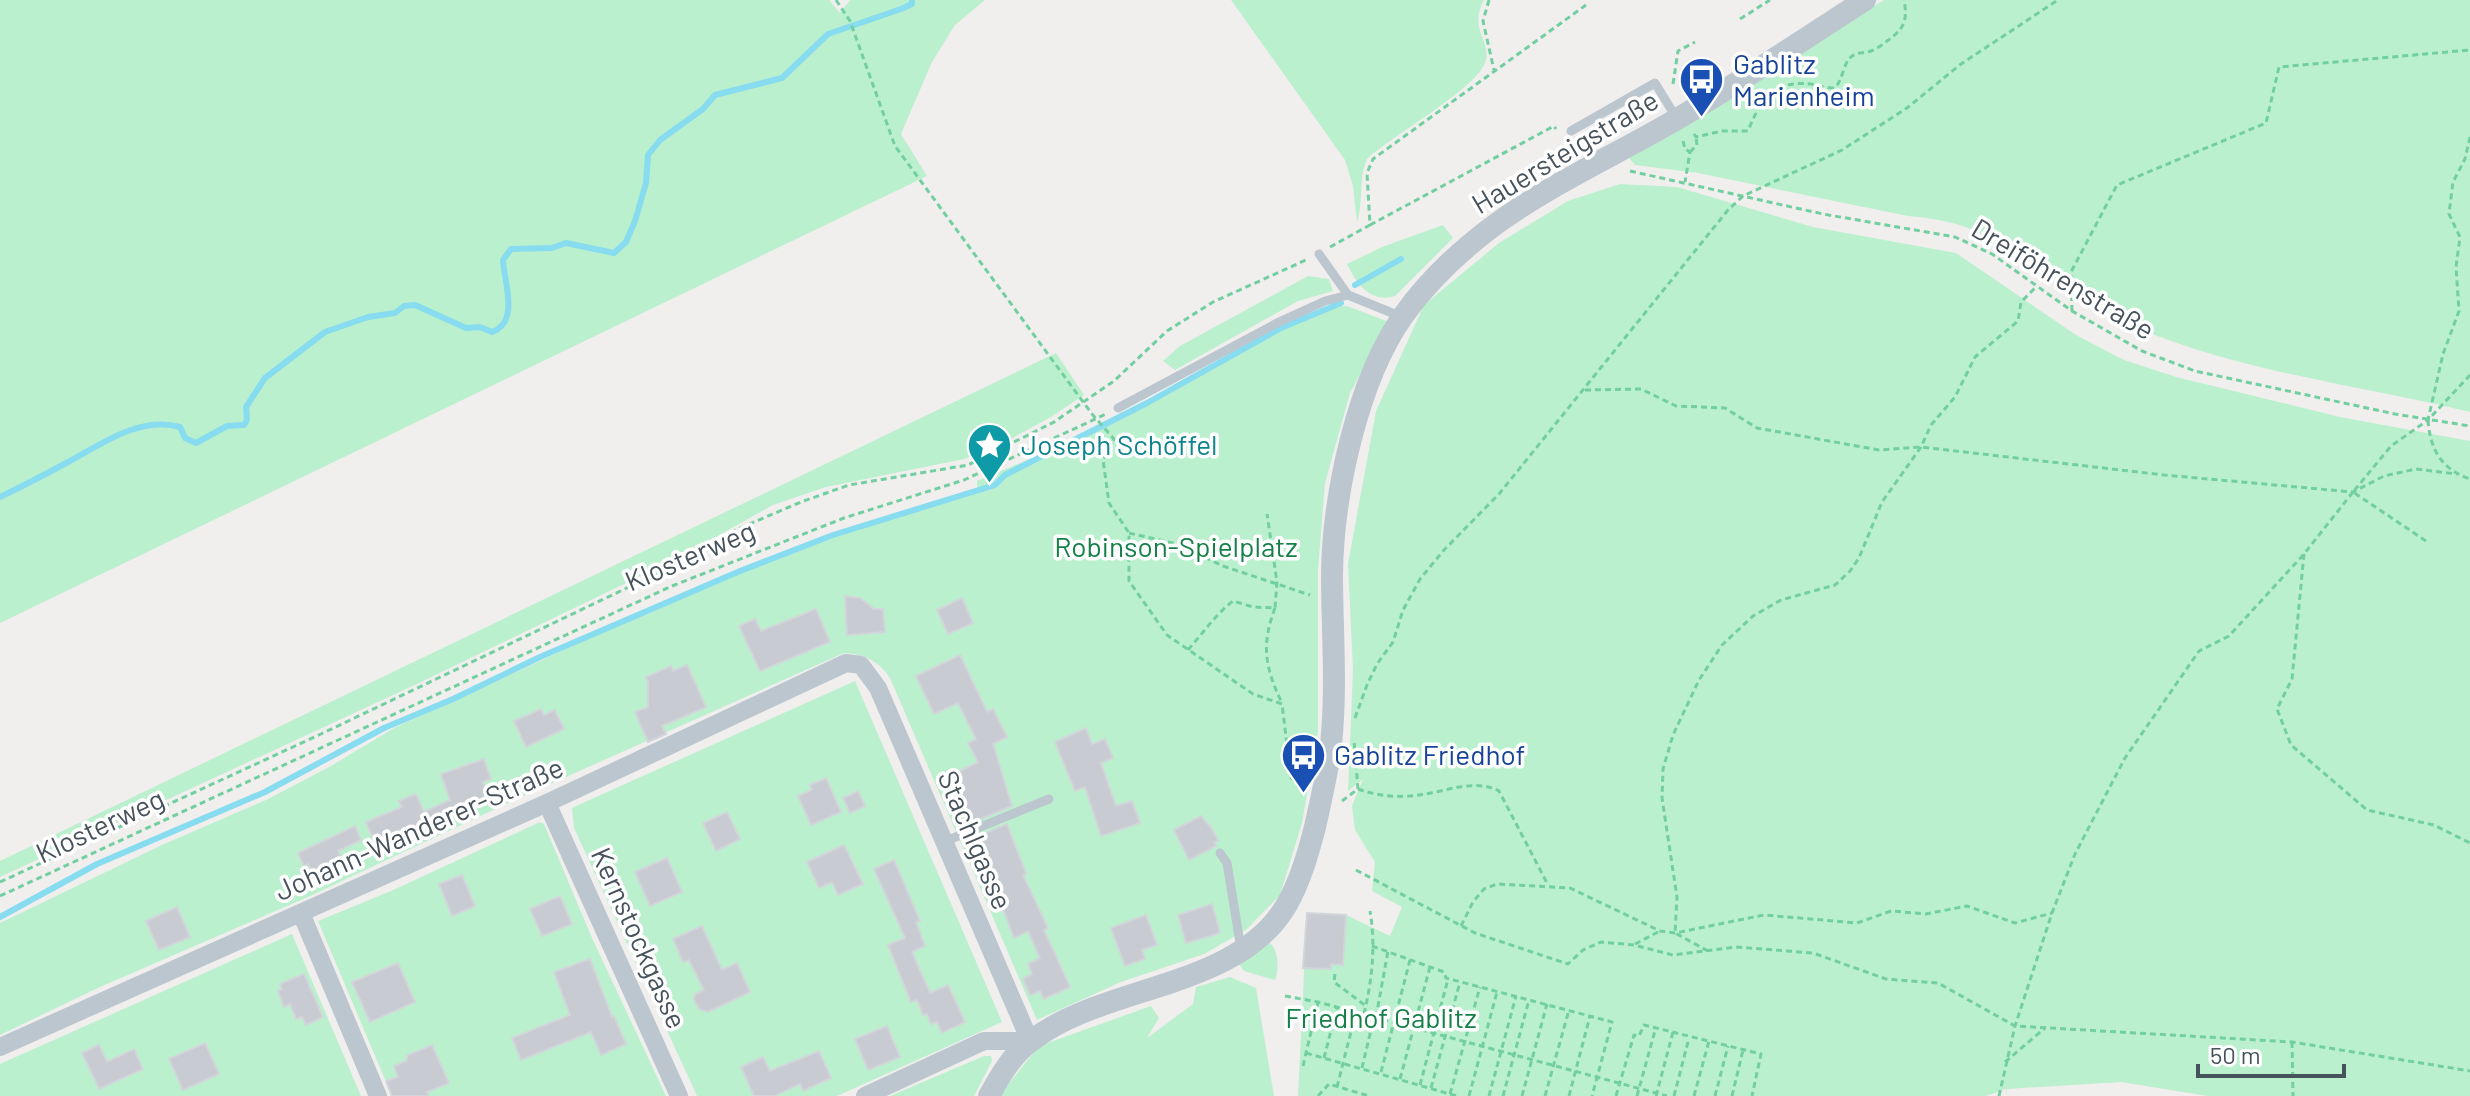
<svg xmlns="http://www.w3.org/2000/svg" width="2470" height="1096" viewBox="0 0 2470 1096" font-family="Barlow,sans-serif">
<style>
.green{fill:#bbf0ce}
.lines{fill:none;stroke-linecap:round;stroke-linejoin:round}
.stream{stroke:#87dcef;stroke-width:6}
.building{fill:#c8cbd1;stroke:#d2d5da;stroke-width:2}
.path{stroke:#72cf9f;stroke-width:3;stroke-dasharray:6 4;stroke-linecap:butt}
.service{stroke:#bcc6ce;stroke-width:9}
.minor{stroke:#bcc6ce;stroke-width:18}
.tertiary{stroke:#bcc6ce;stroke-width:22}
.labels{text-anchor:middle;stroke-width:7;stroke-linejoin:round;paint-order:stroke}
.transit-label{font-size:28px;fill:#164399;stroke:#fff;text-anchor:start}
.street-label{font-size:28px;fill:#46525c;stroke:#fff}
.culture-label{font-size:28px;fill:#0d838f;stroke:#fff;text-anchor:start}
.park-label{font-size:28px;fill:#148047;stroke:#fff}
</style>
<rect width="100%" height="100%" fill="#f1eeee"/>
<g class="green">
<path d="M0,0h829l11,13 10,-13h135l-30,25 -23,37 -31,72 26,42 -927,447z"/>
<path d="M1231,0h253c-17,31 11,43 0,65 -12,26 -92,71 -117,94 -9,21 -3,42 -10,63l-4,-36 -8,-26z"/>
<path d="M1884,0h586v412c-107,-26 -228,-40 -330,-83 -60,-25 -107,-73 -167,-99 -21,-9 -43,-12 -65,-14l-210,-43 -63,-8 -6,-7z"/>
<path d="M1620,184l57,3 136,40 143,26 120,82 48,25 52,17 164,40 130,24v655h-263l-86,-14 -114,7 -1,7v-7l-20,7h-688l9,-183 39,2 44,21 12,-29 -30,-16 3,-29 -20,-32 -3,-24 11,-27 -15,12 5,-121 -5,-106 28,-153 48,-106 75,-62 69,-42z"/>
<path d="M1443,225l10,13 -58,58c-24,8 -39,-13 -48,-32l35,-17z"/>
<path d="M1308,276l21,3 4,12 -35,10 -123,69 -12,-9 17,-15z"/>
<path d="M1347,306l42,16 -39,71 -25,90 -7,87v161l-16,92 -22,72 -34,35 -42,24 -83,28 -84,38 -147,-342c-11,-17 -26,-24 -46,-25l-334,149 -202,95 -208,90 -100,48v-112l162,-78 104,-45 65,-34 63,-38 209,-96 138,-59 93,-36 143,-44v-12l62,-26 107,-54 132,-73 46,-21z"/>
<path d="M1056,353l28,42 -33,22 -57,31 -30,11 -138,28 -53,18 -93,52 -261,126 -419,194v-16z"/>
<path d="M855,681l147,341 -165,74h-140l-123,-268 -2,-20 15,-7z"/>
<path d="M540,822l4,2 48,114 74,158h-274l-74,-175 73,-30z"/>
<path d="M292,934l69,162h-361v-32z"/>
<path d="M1267,943h3c9,8 9,27 5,37l-31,-9 -5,-7z"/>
<path d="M1230,977l26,11 18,108h-275l40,-50 112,-40 8,12 -12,20 46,-34 3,-17z"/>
<path d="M984,1056h7l1,5 -18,35h-84z"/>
</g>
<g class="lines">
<g class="stream">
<path d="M1355,285l46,-26"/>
<path d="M0,497c23,-11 46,-23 68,-35 34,-18 71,-46 112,-35l5,11 11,5 31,-17 17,-1 3,-5 -1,-13 19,-29 60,-46 43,-15 27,-4 9,-7 11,-1 51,23 14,-1 12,5c28,-10 12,-50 11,-72l8,-11 41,-1 14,-5 48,10 12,-11 9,-21 11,-38 2,-28 12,-15 43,-31 12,-14 67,-17 46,-44 73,-25 11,-5v-4"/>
<path d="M0,917l97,-53 168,-72 119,-64 69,-29 87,-42 200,-86 93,-36 162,-50 10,-10 142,-72 134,-75 60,-25"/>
</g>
</g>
<g class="building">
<path d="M845,596l15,2 14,11h9l2,23 -38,3z"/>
<path d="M962,598l11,25 -25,11 -11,-24z"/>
<path d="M816,609l14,33 -70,29 -21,-45 16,-7 6,12z"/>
<path d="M960,655l27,57 6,-3 14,28 -14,7 19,62 -43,18 -11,-36 -11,5 -6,-13 37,-18 -10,-19 8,-4 -18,-36 -24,11 -18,-38z"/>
<path d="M687,665l19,42 -44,19 4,8 -18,8 -13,-30 13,-5v-25l-2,-5 25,-11 2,5z"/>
<path d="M541,709l3,6 11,-5 9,19 -38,18 -12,-26z"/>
<path d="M1086,728l6,16 13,-5 8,19 -12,5 15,43 16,-5 8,22 -39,13 -16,-49 -10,4 -20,-49z"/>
<path d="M484,759l7,20 -8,3 7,20 -52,18 4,11 -21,10 -4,-8 -39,17 -12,-28 36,-15 -3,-6 17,-7 8,18 26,-12 -9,-26z"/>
<path d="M826,778l15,34 -30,13 -13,-29 14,-6 -2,-5z"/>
<path d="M858,791l7,15 -15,7 -7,-15z"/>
<path d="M727,812l13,27 -24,12 -13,-28z"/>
<path d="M1201,816l11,13 6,12 -4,1 2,4 -27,14 -15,-30z"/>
<path d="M1007,824l19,50 -3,1 25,53 -4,2 26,57 -26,12 -4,-8 -10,4 -7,-16 9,-5 -4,-10 12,-6 -12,-27 -14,7 -38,-101z"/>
<path d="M355,826l6,14 -23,11 7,15 -30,13 -7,-15 -4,2 -6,-13z"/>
<path d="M844,845l19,39 -25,11 -6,-13 -13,6 -12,-26z"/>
<path d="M667,858l15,34 -32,14 -15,-34z"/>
<path d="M894,860l26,61 -4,1 9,24 -13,6 18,41 18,-8 17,37 -23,11 -5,-11 -6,2 -4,-10 -4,1 -6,-15 -6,2 -23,-57 17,-7 -31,-69z"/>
<path d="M462,875l13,31 -23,10 -13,-32z"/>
<path d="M560,896l12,28 -30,12 -12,-27z"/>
<path d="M1212,904l8,29 -34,10 -8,-28z"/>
<path d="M177,907l13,30 -31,13 -13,-29z"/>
<path d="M1307,913l39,2 -3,50 -12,-1v5l-28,-1z"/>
<path d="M1146,915l11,30 -15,5 3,9 -20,7 -14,-38z"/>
<path d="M702,926l20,44 15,-7 13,29 -42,20 -9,-3 -5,-10 1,-5 9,-4 -15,-30 -6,2 -10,-23z"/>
<path d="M590,959l22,58 2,-1 12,28 -25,11 -10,-23 -70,28 -9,-22 58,-23 -16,-43z"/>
<path d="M398,963l17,39 -45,20 -18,-40z"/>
<path d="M304,974l19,43 -17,8 -4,-8 -6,2 -6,-15 -6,3 -6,-16 4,-2 -2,-5z"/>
<path d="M887,1026l13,31 -32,13 -13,-31z"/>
<path d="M205,1043l14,31 -36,16 -14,-31z"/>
<path d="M99,1045l8,17 27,-13 9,20 -44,20 -17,-36z"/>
<path d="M432,1045l17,38 -22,9 2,4h-37l-6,-15 12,-4 -4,-11 12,-5 2,-6z"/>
<path d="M819,1051l12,27 -28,13 -3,-7 -26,12h-20l-13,-29 22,-10 7,14z"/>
</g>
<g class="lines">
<g class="path">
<path d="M836,0l14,21 45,125 197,268 22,25 -11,21 6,43 20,30v48l38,54 86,59 29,10 9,74 13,8"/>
<path d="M1489,0l-6,21 11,49"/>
<path d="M1740,19l30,-19"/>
<path d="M1673,84l5,-33 17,-9"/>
<path d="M1694,134l2,3 26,-6h26c14,-35 28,-53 69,-46 5,1 13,4 18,2 7,-5 8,-21 14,-28 6,-8 14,-5 22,-8 6,-2 12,-7 16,-10 17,-12 21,-20 17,-41"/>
<path d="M2470,137l-5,22 -12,23 -4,32 11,23 -4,30 3,44 -16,43 -15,66 42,-45"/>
<path d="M1683,141l2,8 5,3 -5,30"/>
<path d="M1690,152l7,-7 -1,-8"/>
<path d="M1630,171l193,43 132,23 37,17 80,57 70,40 53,20 200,43 75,12"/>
<path d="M1370,225l184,-99 2,3"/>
<path d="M1330,247l40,-22 -3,-52 6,-14 213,-154"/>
<path d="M2072,311l-1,-39 46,-87 149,-62 13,-56 191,-17"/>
<path d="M1585,390l56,-1 35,17 49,2 32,20 122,22 42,-3 243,28 189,17 31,-16 32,-7 41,5"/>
<path d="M2428,420c2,29 13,49 42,59"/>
<path d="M1129,533l48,11 46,22 87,29"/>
<path d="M2426,541l-73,-49 38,-46 37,-26"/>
<path d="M2304,554l-12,125 -15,30 14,36 76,65 67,15 36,18"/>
<path d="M1275,608c-14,37 -10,60 7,95"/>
<path d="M1188,650c15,-17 27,-35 45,-49l20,6 22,1 2,-26 -10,-68"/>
<path d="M1355,718l12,-33 10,-21 16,-22 10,-32 17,-31 24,-29 55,-56 229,-284 15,-14 99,-46 65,-42 54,-44 97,-64"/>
<path d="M1358,789c20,7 40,9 61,6 26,-3 56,-17 80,-4l48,92"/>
<path d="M1342,801l16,-12 -4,-48"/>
<path d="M1356,870l119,63 93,31 15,-14 18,-8 33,3 39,10 63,-8 77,6 73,26 52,4 77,43 277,16 178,29"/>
<path d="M0,882l321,-148 354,-169 65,-37 61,-26 48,-17 119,-20 86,-43 60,-41 53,-50 46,-29 93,-42"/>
<path d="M0,896l672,-310 172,-68 120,-38 142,-66"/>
<path d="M1461,926l12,-24 11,-13 13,-5 73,4 90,43 15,2 89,-18 93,8 34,-12 35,3 41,-8 48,17 37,-10"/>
<path d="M1635,944l25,-13"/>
<path d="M1372,946l72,26 2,6 166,44 -20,74"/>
<path d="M1708,951l-33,-18 2,-36 -15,-99 1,-29 10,-34 26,-55 23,-35 31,-29 28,-16 54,-15 15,-14 9,-13 23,-56 39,-55 10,-22 24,-28 20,-40 43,-36 3,-19 16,-16"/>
<path d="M1335,974l-1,8 32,24"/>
<path d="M1285,996l33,6 349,94"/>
<path d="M1364,1014c8,-34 12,-68 6,-103"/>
<path d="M1376,1017l12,-66"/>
<path d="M2292,1042l1,54"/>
<path d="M1306,1053l151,43"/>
<path d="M1324,1058l13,-51"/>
<path d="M2005,1062l40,-34"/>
<path d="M1303,1066l15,-64"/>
<path d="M1362,1068l12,-51"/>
<path d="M1381,1072l29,-112"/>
<path d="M1400,1079l30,-112"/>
<path d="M1420,1085l28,-106"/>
<path d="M1337,1087l19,-75"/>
<path d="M1431,1088l29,-106"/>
<path d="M1450,1094l30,-107"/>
<path d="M1318,1096l11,-12 40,12"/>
<path d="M1469,1096l28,-104"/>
<path d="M1489,1096l27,-100"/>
<path d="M1503,1096l26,-96"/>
<path d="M1522,1096l25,-92"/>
<path d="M1545,1096l24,-86"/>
<path d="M1569,1096l21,-80"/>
<path d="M1616,1096l18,-61 5,1 5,-11 117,29 -9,42"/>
<path d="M1637,1096l19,-69"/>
<path d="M1656,1096l17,-64"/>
<path d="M1674,1096l15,-58"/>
<path d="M1694,1096l15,-55"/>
<path d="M1715,1096l13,-50"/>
<path d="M1732,1096l11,-46"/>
<path d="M1999,1096l16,-70 37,-113 23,-59 50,-96 74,-107 30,-15 75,-82 49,-62"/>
</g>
<g class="service">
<path d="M1571,131l84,-48 22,36"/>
<path d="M1319,254l29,41"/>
<path d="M1118,408l161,-86 46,-21 23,-6 54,22"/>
<path d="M946,841l103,-42"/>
<path d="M1220,853l7,10 14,86"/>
</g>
<g class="minor">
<path d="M547,803l132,293"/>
<path d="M301,913l77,183"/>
<path d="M0,1047l547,-244 299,-140 15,2 17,23 152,353h-46l-119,55"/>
</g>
<path class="tertiary" d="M989,1096c11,-20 23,-41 42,-55 73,-57 205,-51 255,-135 14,-24 22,-52 29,-79 6,-28 13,-55 16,-83 6,-56 1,-114 1,-170 1,-78 25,-193 71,-258 24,-34 59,-67 93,-92 52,-38 111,-65 167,-97 69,-39 135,-84 202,-127"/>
</g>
<defs>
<symbol id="bus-pin" viewBox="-11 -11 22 30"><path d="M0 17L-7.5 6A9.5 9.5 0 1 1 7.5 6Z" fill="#1a4fb4" stroke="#fff"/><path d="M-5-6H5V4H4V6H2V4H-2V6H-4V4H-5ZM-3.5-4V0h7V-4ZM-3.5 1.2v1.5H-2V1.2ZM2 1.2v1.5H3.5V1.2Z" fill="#fff"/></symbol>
<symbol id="sight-pin" viewBox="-11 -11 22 30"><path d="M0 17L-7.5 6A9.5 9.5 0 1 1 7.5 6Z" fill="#0f9aa8" stroke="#fff"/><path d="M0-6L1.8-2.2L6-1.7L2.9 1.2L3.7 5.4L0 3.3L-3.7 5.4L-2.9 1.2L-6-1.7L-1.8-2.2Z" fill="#fff"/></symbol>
</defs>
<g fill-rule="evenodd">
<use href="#bus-pin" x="1676" y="54" width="51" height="69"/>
<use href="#sight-pin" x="964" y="420" width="51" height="69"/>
<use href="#bus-pin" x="1278" y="730" width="51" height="69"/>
</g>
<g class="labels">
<g class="transit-label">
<text x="1733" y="74">Gablitz<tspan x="1733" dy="32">Marienheim</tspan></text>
<text x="1334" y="765">Gablitz Friedhof</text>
</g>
<g class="street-label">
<text transform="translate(1565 152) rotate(-31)" y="10">Hauersteigstraße</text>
<text transform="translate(2063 279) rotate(31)" y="10">Dreiföhrenstraße</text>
<text transform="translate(690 556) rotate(-23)" y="10">Klosterweg</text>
<text transform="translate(100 826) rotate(-25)" y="10">Klosterweg</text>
<text transform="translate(419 829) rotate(-24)" y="10">Johann-Wanderer-Straße</text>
<text transform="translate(975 840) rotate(67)" y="10">Stachlgasse</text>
<text transform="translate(639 938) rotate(66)" y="10">Kernstockgasse</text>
</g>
<g class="culture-label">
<text x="1021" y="455">Joseph Schöffel</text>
</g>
<g class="park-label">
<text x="1176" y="557">Robinson-Spielplatz</text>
<text x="1381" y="1028">Friedhof Gablitz</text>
</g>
</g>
<path d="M2198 1064v12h146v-12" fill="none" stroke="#46525c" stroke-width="4"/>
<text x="2210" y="1064" font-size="24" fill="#46525c" stroke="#ffffff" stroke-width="6" paint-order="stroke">50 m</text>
</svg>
